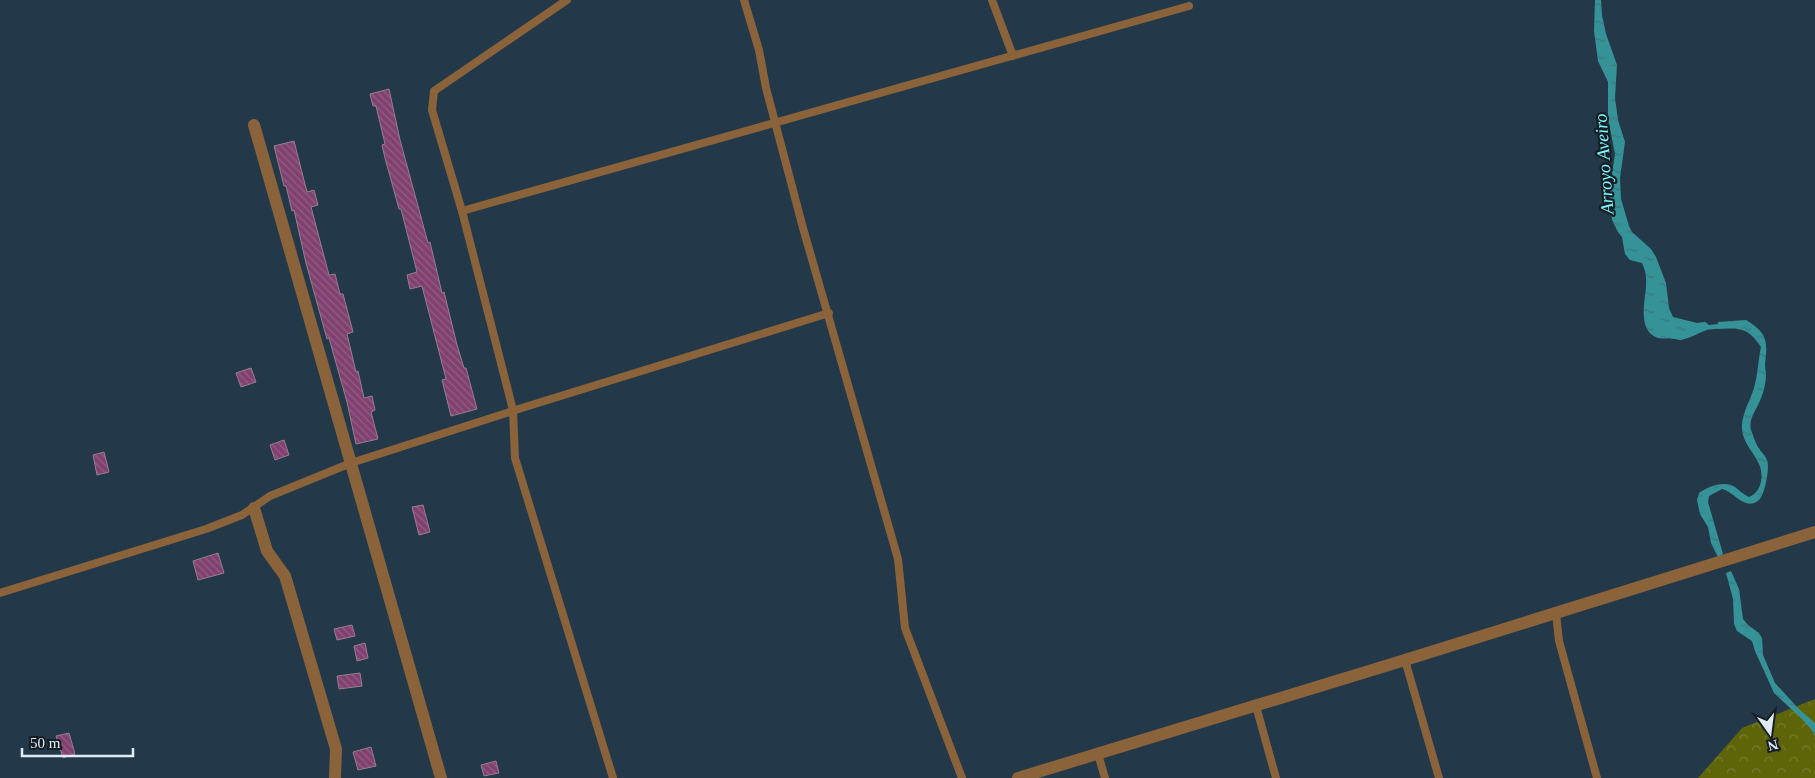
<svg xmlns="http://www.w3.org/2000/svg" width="1815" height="778" viewBox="0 0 1815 778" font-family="Georgia,serif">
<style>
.forest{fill:url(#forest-crowns)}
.water{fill:url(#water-ripples)}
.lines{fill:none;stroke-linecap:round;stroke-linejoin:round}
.stream{stroke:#359398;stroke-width:4.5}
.building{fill:url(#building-back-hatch);stroke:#977e8f}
.lane{stroke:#8b633b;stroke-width:8}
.street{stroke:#8b633b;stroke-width:12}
.labels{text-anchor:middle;stroke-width:4.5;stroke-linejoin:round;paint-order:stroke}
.water-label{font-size:18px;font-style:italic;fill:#7df8fe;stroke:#151e25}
</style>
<defs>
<pattern id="forest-crowns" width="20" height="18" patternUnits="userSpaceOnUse" patternTransform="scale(1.25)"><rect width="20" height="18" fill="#5e6509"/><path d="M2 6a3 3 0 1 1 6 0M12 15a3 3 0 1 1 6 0" fill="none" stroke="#757b2d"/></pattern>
<pattern id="water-ripples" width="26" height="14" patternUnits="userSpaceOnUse" patternTransform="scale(1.25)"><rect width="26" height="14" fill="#359398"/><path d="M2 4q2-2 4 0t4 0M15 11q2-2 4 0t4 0" fill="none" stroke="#3a787d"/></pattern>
<pattern id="building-back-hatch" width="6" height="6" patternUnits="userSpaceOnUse" patternTransform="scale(1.25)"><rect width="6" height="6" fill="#804070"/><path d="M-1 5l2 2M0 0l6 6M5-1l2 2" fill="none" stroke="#925c85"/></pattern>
</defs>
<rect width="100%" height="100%" fill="#233848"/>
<path class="forest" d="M1815,699v79h-117l44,-50z"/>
<g class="water">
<path d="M1595,0h6l1,15 4,19 11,31 -2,33 3,22 7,22 -5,36 1,21 8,27 3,6 19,17 5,8 10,26 3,25 4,9 24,6 8,-1 3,2 -1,6c-9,3 -16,8 -26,10 -4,0 -3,-1 -7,-1 -5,-1 -11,0 -16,-1 -24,-8 -10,-44 -12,-60 0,-6 -2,-10 -4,-15l-12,-3 -5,-6 -3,-17 -4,-5 -6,-12 -3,-26 6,-40 -7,-36v-36l-10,-21 -4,-30z"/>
<path d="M1746,320c21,13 22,20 19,44 0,4 1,7 1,11 0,7 -2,16 -5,23 -3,10 -13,20 -10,32 2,5 4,12 7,17 3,5 7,8 9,13 3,7 -2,35 -8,40 -14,12 -24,-8 -37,-11l-13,7 -1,6 15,52 -5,3 -7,-14 -3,-16 -8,-13 -3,-14 2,-7c9,-7 26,-13 36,-6 5,4 8,7 14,10 13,-5 15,-22 10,-33 -6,-13 -16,-21 -17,-35 -1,-14 8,-28 12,-41 4,-14 4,-27 7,-41 -13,-20 -22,-19 -44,-18l1,-7z"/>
<path d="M1731,571l8,18 4,30 5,6 11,8 3,5 1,17 12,28 24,26 16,14v13l-4,-7 -9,-10 -28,-26 -19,-42 -3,-10 -15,-10 -3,-7 -1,-25 -7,-26z"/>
</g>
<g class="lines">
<path class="stream" d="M1702,328l19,-2"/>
</g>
<g class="building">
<path d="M389,89l11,51 28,103 2,-1 12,51 2,-1 13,53 7,23h2l11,41 -26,7 -9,-36 4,-1 -24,-93 -12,3 -3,-14 10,-3 -16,-63h-2l-14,-51 -3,-13 3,-1 -9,-38h-3l-3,-12z"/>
<path d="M294,141l13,51 7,-2 4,15 -7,2 18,68 6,-1 5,20h3l10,38 -6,2 9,38 2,-1 6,27 8,-2 3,14 -4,2 7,27 -22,5 -9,-42 -18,-64 -2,1 -21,-76 -12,-53 -2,1 -6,-25h-2l-10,-40z"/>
<path d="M251,368l5,14 -15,5 -5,-14z"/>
<path d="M284,440l5,15 -14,5 -5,-15z"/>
<path d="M104,452l5,20 -12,3 -4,-20z"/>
<path d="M423,505l7,27 -11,3 -7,-28z"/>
<path d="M218,553l6,20 -26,7 -5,-19z"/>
<path d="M352,625l3,11 -18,4 -3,-11z"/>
<path d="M365,643l3,15 -11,3 -3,-15z"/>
<path d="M360,673l2,13 -23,3 -2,-13z"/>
<path d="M69,733l6,21 -12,4 -7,-22z"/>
<path d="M371,747l5,19 -18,4 -5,-18z"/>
<path d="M496,761l3,12 -15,3 -3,-11z"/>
</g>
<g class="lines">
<g class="lane">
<path d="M567,0l-133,91 -2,19 30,101 51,199 2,48 98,320"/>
<path d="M744,0l15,50 7,38 37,140 95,331 7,69 57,150"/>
<path d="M992,0l21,56"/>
<path d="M462,211l727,-205"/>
<path d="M0,593l206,-64 36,-14 28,-19 81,-33 174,-56 304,-94"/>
<path d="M1556,613l3,28 38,137"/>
<path d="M1405,660l34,118"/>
<path d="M1256,706l20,72"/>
<path d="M1098,754l7,24"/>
</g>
<g class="street">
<path d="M254,125l187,653"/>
<path d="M254,508l13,43 18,25 3,10 48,163 -1,29"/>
<path d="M1018,778l387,-118 410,-128"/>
</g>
</g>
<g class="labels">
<g class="water-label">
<text transform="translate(1604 164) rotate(-94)" y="6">Arroyo Aveiro</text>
</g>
</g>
<g transform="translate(1770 733) rotate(166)" stroke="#151e25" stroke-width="4" paint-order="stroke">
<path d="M0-4L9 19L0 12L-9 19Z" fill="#dfecf6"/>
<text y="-8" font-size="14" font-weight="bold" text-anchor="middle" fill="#dfecf6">N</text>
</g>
<path d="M22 748v8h111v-8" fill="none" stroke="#dfecf6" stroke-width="2.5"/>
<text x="30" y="748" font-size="15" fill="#dfecf6" stroke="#151e25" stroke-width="4" paint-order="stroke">50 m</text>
</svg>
